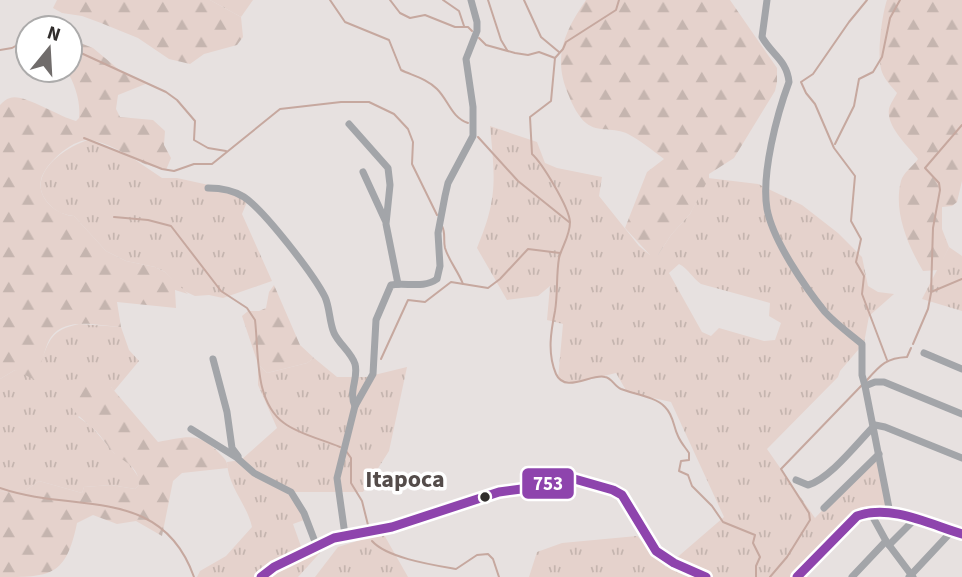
<svg xmlns="http://www.w3.org/2000/svg" width="962" height="577" viewBox="0 0 962 577" font-family="'Source Sans 3',sans-serif">
<style>
.grass{fill:url(#grass-tufts);fill-rule:evenodd}
.forest{fill:url(#forest-firs)}
.lines{fill:none;stroke-linecap:round;stroke-linejoin:round}
.stream{stroke:#c6a89f;stroke-width:2}
.minor{stroke:#a3a5a9;stroke-width:7}
.bus-1-casing{stroke:#fff;stroke-width:14}
.bus-1{stroke:#8e44ad;stroke-width:9}
.bus-dot{fill:#302d2c;stroke:#fff;stroke-width:2.5}
.labels{text-anchor:middle;stroke-width:7;stroke-linejoin:round;paint-order:stroke}
.neighbourhood-label{font-size:24px;font-weight:bold;fill:#544c4a;stroke:#fff}
.line-badge{stroke:#fff;stroke-width:2.5}
.badge-label{font-size:19px;text-anchor:middle;font-weight:bold;fill:#fff}
</style>
<defs>
<pattern id="grass-tufts" width="24" height="20" patternUnits="userSpaceOnUse" patternTransform="scale(1.75)"><rect width="24" height="20" fill="#e5d2cc"/><path d="M3 7l-1-3M5 7V3M7 7l1-3M15 17l-1-3M17 17v-4M19 17l1-3" fill="none" stroke="#c5b5af"/></pattern>
<pattern id="forest-firs" width="22" height="20" patternUnits="userSpaceOnUse" patternTransform="scale(1.75)"><rect width="22" height="20" fill="#e5d2cc"/><path d="M5 1l3.5 6h-7zM16 11l3.5 6h-7z" fill="#c5b5af"/></pattern>
</defs>
<rect width="100%" height="100%" fill="#e7e1e0"/>
<g class="grass">
<path d="M210,0h43l-12,17z"/>
<path d="M490,126l47,16 8,21 12,5 45,9 -3,19 40,50 11,9h8l13,-20 19,-21 18,-36 50,6 44,21 36,28 24,24 6,29 10,6 16,2 -25,22 -5,27 -24,28 -2,6 -71,72 48,69 61,-64 10,52 -4,5 -25,14 -55,52h-273l8,-25 25,-9 75,-7 29,31 58,-50 -53,-115 -44,-10 -11,-19 -41,10 -17,-4 5,-55 -16,-4 3,-34 -12,10 -31,4 -30,-52c21,-50 18,-69 13,-122zM679,264c10,5 13,14 22,20l69,19 -1,13 12,7 -6,17 -11,1 -45,-13 -8,8 -9,-4 -33,-59z"/>
<path d="M88,140l40,15 34,23h15l68,15 2,9 -5,12 30,67 -49,17 -14,-3 -14,1 -13,-6 -17,-18 -10,-5 -29,-6 -20,-10 -32,-35c-10,-1 -18,-4 -25,-12 -26,-27 15,-57 39,-64z"/>
<path d="M949,247l13,9v55l-40,-12z"/>
<path d="M79,324l42,3 8,23 10,11 -25,30 -3,-4 -33,30 13,9 23,27 13,7 12,18v7l-4,4 -24,-4 -27,2 -2,6 -43,-12 -13,9 -26,2v-113l15,-9 6,1 19,-7c10,-25 11,-34 39,-40z"/>
<path d="M314,358l23,19h29l41,-10 -18,84 -26,41h-77l9,8 9,20 -11,4 10,28 24,-7 -29,32h-101l3,-6 26,-15 26,-29c-5,-23 -24,-40 -25,-65l14,-2 36,-32 -19,-43v-21l9,9 40,-10z"/>
<path d="M383,533l25,44h-93l23,-30z"/>
</g>
<g class="forest">
<path d="M57,0h153l31,17 2,20 -6,8 -33,9 -14,10 -21,-5 -31,-21 -37,-15 -19,-7 -20,-3 -9,-5z"/>
<path d="M586,0h144l47,68v14l-2,9 -41,67 -25,16v4l-19,36 -19,21 -13,20h-8l-25,-27 22,-56 17,-13c-12,-9 -24,-19 -36,-25 -13,-7 -30,-1 -42,-11 -7,-5 -14,-19 -17,-27 -17,-38 -5,-64 17,-96z"/>
<path d="M887,0h75v181l-5,21 -5,4 -10,1v22l7,18 -11,23 -15,1c-15,-25 -30,-60 -22,-90 2,-8 12,-15 17,-22 -9,-12 -32,-32 -29,-50 1,-5 6,-12 8,-16 -6,-7 -14,-15 -16,-24 -4,-15 1,-55 6,-69z"/>
<path d="M70,39l23,9 30,25 25,10 -30,12 -2,14 4,8 33,3 12,11 -1,14 7,13 -5,12c-8,-3 -18,-4 -26,-8 -15,-8 -33,-20 -50,-22 -17,-2 -46,24 -49,40 -4,19 16,35 33,36l32,35 20,10 29,6 10,5 23,22 -13,-4 1,18 -59,-6 4,25c-21,-1 -55,-11 -70,10 -5,7 -7,19 -10,26l5,1 13,8 2,12 -11,1 -9,-2 -26,-13 -15,9v-274c3,-3 6,-6 10,-7 13,-5 49,19 66,23l3,-3c2,-15 -4,-35 -13,-48h4z"/>
<path d="M274,285l26,60 14,13 -7,5 -40,10 -9,-9 -16,-48 6,-5h11l7,-3 3,-16z"/>
<path d="M74,379l37,8 47,55c29,-5 41,-11 62,12 5,5 7,7 8,14l-46,5 -9,8 -11,55 -26,-15 -19,3 -24,-9 -16,8c-11,54 -27,54 -77,54v-85l26,-2 13,-9 43,12 2,-6 27,-2 24,4 4,-4c0,-20 -15,-22 -26,-33 -6,-6 -11,-15 -17,-21 -15,-14 -42,-30 -22,-52z"/>
</g>
<g class="lines">
<g class="stream">
<path d="M330,0l15,22 44,18 12,30c13,6 26,9 36,19 12,12 14,28 31,34"/>
<path d="M390,0l10,13 10,5 15,-3 30,12h13l4,4"/>
<path d="M443,0l16,11 5,15"/>
<path d="M488,0l13,40 6,10"/>
<path d="M524,0l17,37 18,15"/>
<path d="M619,0l-3,10 -50,32 -3,7 -8,9 -4,43 -21,16 2,37c10,9 37,53 38,68 0,14 -8,24 -11,36 -3,18 -1,35 -4,53 -4,20 -8,42 1,63 9,20 36,-1 49,3 7,1 9,9 16,12 13,5 35,8 44,18 9,9 8,19 13,29 3,7 7,11 11,17v7l-8,1 -2,10 9,4 4,11 20,20 11,16 32,13 -2,8 7,14 -4,9v11"/>
<path d="M867,0l-18,22 -36,52 -12,8 5,11 9,11 19,44 21,28 -4,45 10,18 -5,23 8,14 -2,18 25,66"/>
<path d="M479,38l7,7 29,8 13,2 11,-3 16,6"/>
<path d="M70,48l96,44 11,8 18,21 -1,19 14,8 18,3"/>
<path d="M0,50l12,-2 16,-9"/>
<path d="M478,137l40,44 51,41"/>
<path d="M84,138l78,31 12,2 20,-7h18l68,-55 61,-7h28l25,12 14,15 5,13 -1,22 25,51"/>
<path d="M835,144l19,-38 5,-27 14,-7 9,-15 8,-39 10,-18"/>
<path d="M114,217l34,3 23,6 50,65 26,17 8,12c4,33 -1,81 29,103 16,12 38,16 56,24"/>
<path d="M442,226c4,8 1,13 3,22 4,13 13,23 18,36"/>
<path d="M931,292l31,-13"/>
<path d="M913,344l15,-35 3,-16 2,-65 7,-38 -1,-7 -14,-15 37,-43"/>
<path d="M381,359l27,-59 17,2 26,-20 37,6 12,-9 28,-30 32,4"/>
<path d="M867,380c14,-16 20,-22 40,-23l4,-9"/>
<path d="M346,451l5,7v25l11,18 7,28"/>
<path d="M0,488c74,26 161,-4 194,89"/>
<path d="M372,541c15,17 61,24 84,28l21,-14 11,-1 5,5 6,18"/>
<path d="M770,577l17,-20 23,-37 -1,-7 -28,-44 81,-84"/>
</g>
<g class="minor">
<path d="M767,0l-5,37c9,17 25,23 27,45 -12,32 -28,92 -22,127 6,32 38,78 58,103 11,12 25,22 37,32v31l3,11"/>
<path d="M349,124l39,44 2,17 -4,39 12,60"/>
<path d="M363,172l22,48"/>
<path d="M208,188c13,0 25,2 36,9 20,13 70,78 81,100 5,11 4,24 9,36 5,11 17,19 21,31 4,14 -7,27 0,42"/>
<path d="M924,353l38,16"/>
<path d="M213,359l14,53 5,36 6,8"/>
<path d="M191,429l45,28 18,16 37,19 13,21 13,34"/>
<path d="M796,480l12,5c22,-6 50,-43 67,-60l10,2 77,31"/>
<path d="M824,508l55,-54"/>
<path d="M869,510l17,31 27,36"/>
<path d="M890,513l-25,-127 10,-4h9l78,32"/>
<path d="M345,535l-8,-57 18,-72 18,-32 3,-54 15,-35c15,-3 32,4 46,-6l3,-13 -2,-33 7,-37 3,-13 25,-47v-29l-7,-48 11,-28v-9l-6,-22"/>
<path d="M889,545l25,-25"/>
<path d="M261,577l13,-10 60,-29 58,-11 107,-35 30,-4 42,-10 42,12 9,5 34,56 18,12 32,14"/>
<path d="M797,577l60,-61c25,-15 77,11 105,18"/>
<path d="M852,577l34,-36"/>
<path d="M909,577l43,-46"/>
</g>
<defs>
<g id="bus-1">
<path d="M261,577l13,-10 60,-29 58,-11 107,-35 30,-4 42,-10 42,12 9,5 34,56 18,12 32,14"/>
<path d="M797,577l60,-61c34,-12 72,8 105,18"/>
</g>
</defs>
<use href="#bus-1" class="bus-1-casing"/>
<use href="#bus-1" class="bus-1"/>
</g>
<circle class="bus-dot" cx="485" cy="497" r="6"/>
<g class="labels">
<g class="neighbourhood-label">
<text x="405" y="487">Itapoca</text>
</g>
</g>
<rect class="line-badge" x="521" y="467" width="54" height="33" rx="7" fill="#8e44ad"/>
<g class="badge-label">
<text x="548" y="490">753</text>
</g>
<g transform="translate(49 49) rotate(18)"><circle r="33" fill="#ffffff" stroke="#acabab" stroke-width="2"/>
<path d="M0-5L12 26L0 18L-12 26Z" fill="#706c6b"/>
<text y="-10" font-size="19" font-weight="bold" text-anchor="middle" fill="#302d2c">N</text>
</g>
</svg>
